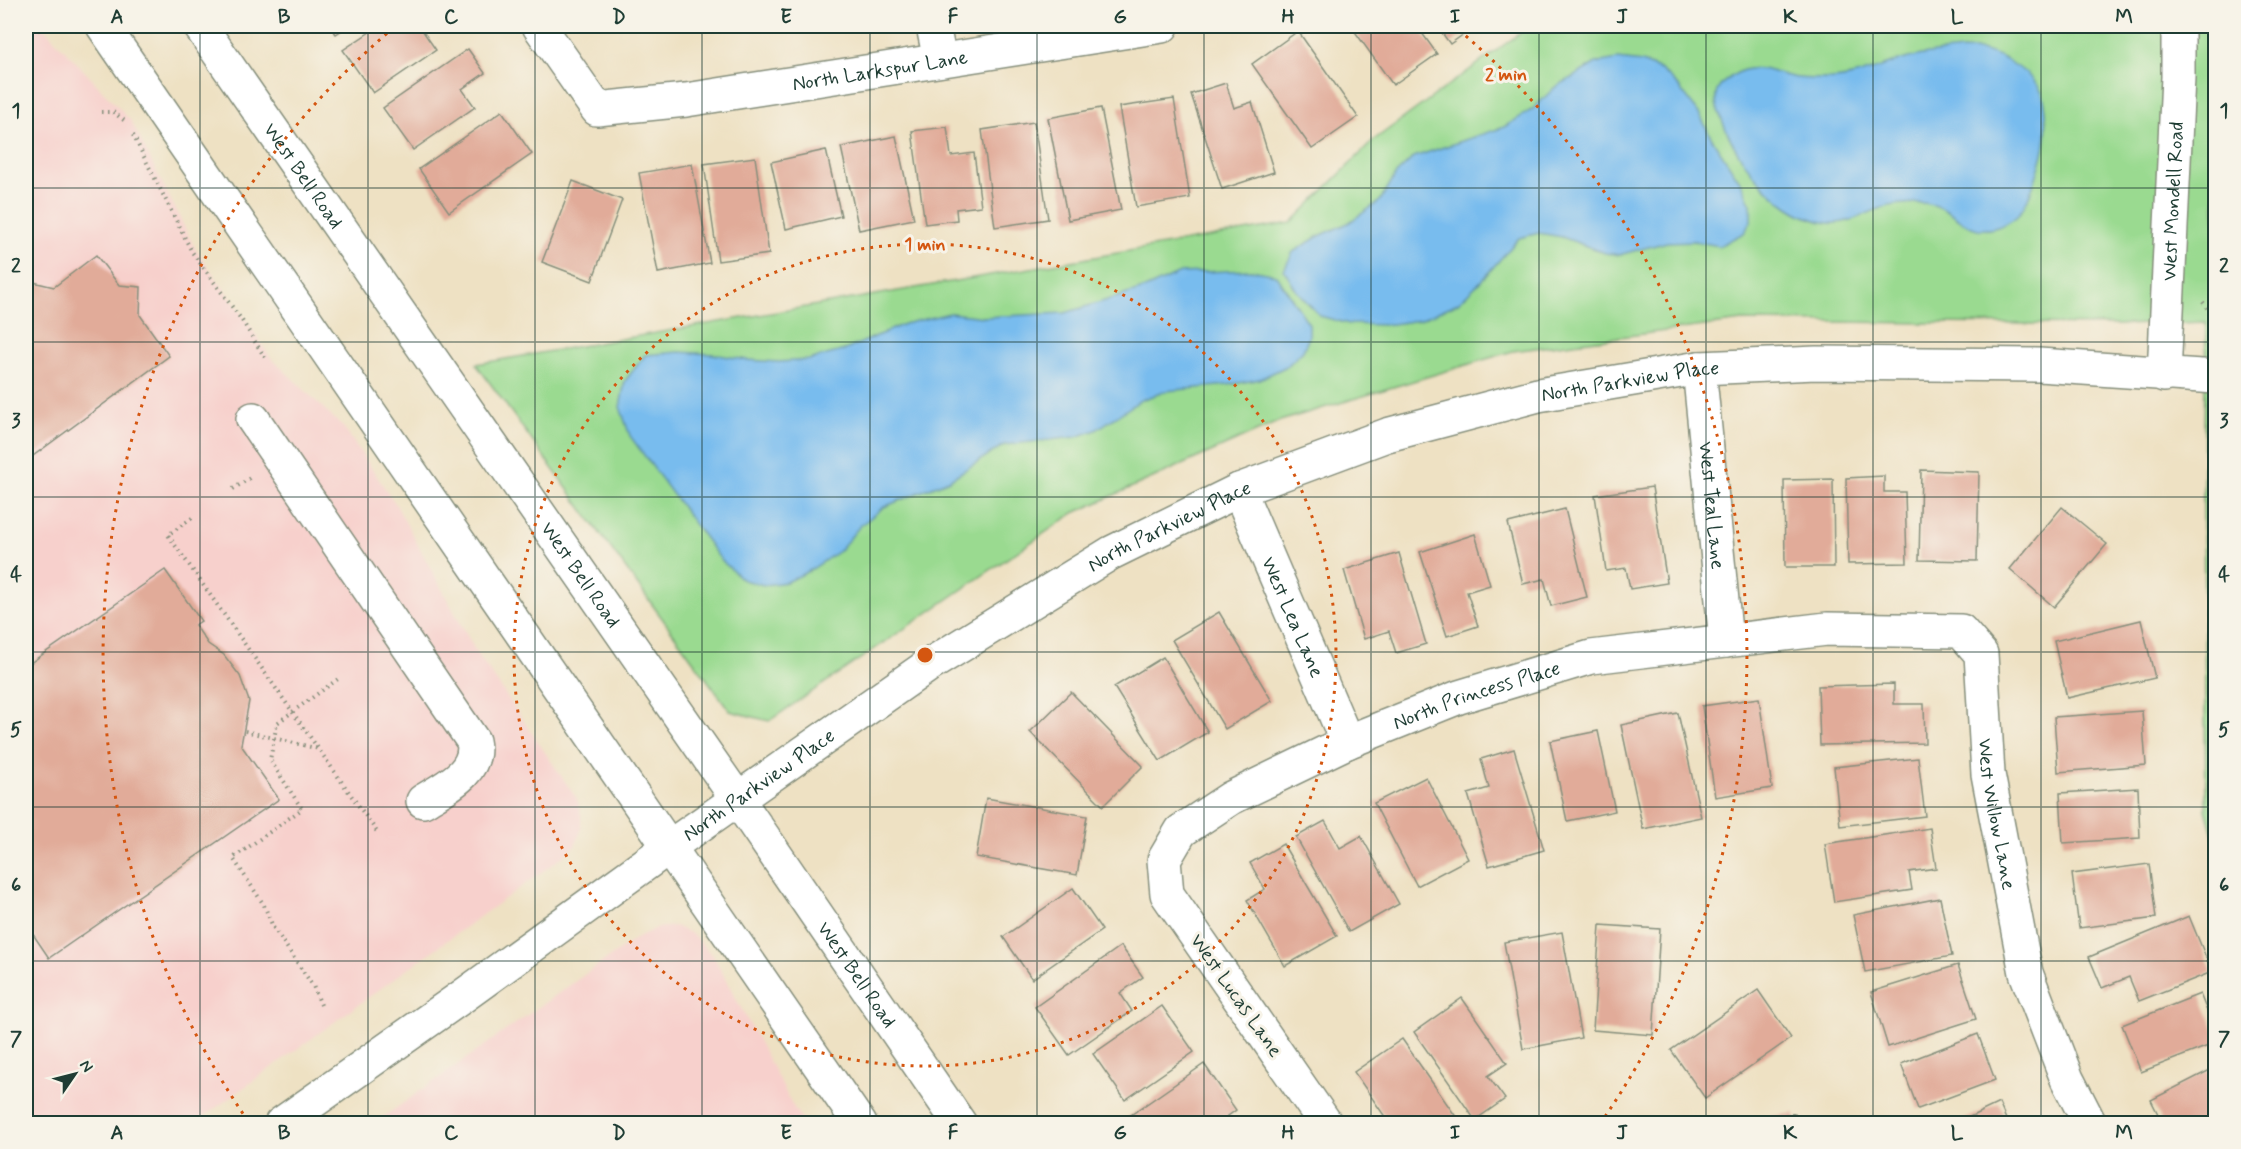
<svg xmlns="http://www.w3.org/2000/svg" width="2241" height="1149" viewBox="0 0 2241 1149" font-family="Mynerve,sans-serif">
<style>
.built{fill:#f7d0cc}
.green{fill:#9ada90;stroke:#5c8c62;stroke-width:1.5}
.water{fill:#78bcee;stroke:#4c7c91;stroke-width:1.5}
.building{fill:#e1ab99}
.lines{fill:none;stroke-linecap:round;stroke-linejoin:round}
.minor-casing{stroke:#868f7c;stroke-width:36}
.major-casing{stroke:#868f7c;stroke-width:36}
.path{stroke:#868f7c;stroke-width:4;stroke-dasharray:1.5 4.5;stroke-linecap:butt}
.minor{stroke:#fff;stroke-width:33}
.major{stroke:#fff;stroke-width:33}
.grid{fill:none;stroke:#1f3d34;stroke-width:1.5;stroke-opacity:0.55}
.ring{fill:none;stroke:#d45610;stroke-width:3;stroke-dasharray:3 6}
.labels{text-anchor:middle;stroke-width:6;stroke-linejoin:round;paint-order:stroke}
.street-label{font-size:20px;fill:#1f3d34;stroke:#f7f3e8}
.centre{fill:#d45610;stroke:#f7f3e8;stroke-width:3}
.ring-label{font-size:18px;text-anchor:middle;font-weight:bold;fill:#d45610;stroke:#f7f3e8;stroke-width:6;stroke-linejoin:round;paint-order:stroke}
.neatline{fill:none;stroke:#1f3d34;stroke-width:2}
.grid-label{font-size:20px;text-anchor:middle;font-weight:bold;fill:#1f3d34}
</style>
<rect width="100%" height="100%" fill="#f7f3e8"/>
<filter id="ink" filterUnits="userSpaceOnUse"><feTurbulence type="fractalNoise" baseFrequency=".0167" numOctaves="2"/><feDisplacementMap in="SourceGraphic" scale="12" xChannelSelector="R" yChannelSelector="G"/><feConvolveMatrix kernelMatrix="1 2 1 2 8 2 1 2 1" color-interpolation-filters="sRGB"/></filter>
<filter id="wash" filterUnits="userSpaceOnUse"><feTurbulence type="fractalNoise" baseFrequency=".008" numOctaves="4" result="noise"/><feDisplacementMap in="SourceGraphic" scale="24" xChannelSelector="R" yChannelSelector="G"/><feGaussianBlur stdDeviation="1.35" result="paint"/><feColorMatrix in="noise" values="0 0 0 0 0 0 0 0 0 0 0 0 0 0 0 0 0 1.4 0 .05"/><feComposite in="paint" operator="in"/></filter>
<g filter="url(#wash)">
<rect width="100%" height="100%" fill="#eee1c3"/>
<g class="built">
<path d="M26,26h16l89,95 65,129 52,72 22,35 74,71 51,75 80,147 102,149 4,16v15l-6,16 -14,12 -366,265h-169z"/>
<path d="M675,926l17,8 22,23 80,151 10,15h-429l263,-186 19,-9z"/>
</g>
<path class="green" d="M1530,26h685v815l-9,-31 -3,-314 3,-174 -87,3 -377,-4 -229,30 -233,70 -206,92 -305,208 -39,-10 -254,-347 815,-141 84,-84z"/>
<g class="water">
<path d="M1962,50c7,1 15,-1 22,1 19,4 51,24 58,42 5,13 5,31 4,44 -2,19 -15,62 -27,77 -9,10 -27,17 -41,15 -18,-4 -30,-22 -48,-25 -10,-3 -39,1 -49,4 -16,6 -35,17 -52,15 -48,-6 -88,-57 -105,-98 -4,-10 -11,-22 -7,-34 4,-9 16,-16 24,-20 18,-8 39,5 57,7 10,1 22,1 32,1 30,-1 53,-15 83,-22 16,-4 32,-5 49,-7z"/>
<path d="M1618,59l24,3 19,8 18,17 21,28 12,24 29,44 10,22v17l-7,11 -25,13 -25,-5 -27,1 -48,13 -14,-2 -43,-16 -23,-4 -20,5 -38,43 -23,22 -38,17 -35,5 -36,-1 -29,-8 -24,-26 -12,-20 9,-18 24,-15 31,-14 32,-22 16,-27 18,-17 90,-30 29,-18 21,-21 24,-14 18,-11z"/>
<path d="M1251,270l25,5 33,49v13l-6,14 -16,15 -27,13 -32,6 -62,6 -25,9 -45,30 -20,7 -72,8 -55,35 -65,27 -24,19 -21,25 -30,20 -22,11 -23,3 -21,-5 -22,-20 -91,-124 -10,-29 5,-26 20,-26 34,-3 34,2 34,6 31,2 31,-2 36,-10 59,-26 46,-11 34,4 81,-4 82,-25 33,-15z"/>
</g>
<g id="blocks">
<g class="building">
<path d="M330,26h18l-12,8z"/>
<path d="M379,26h44l-3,1 16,23 -63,43 -30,-43z"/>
<path d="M1351,26h66l20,28 -44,31z"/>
<path d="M1437,26h38l-25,18z"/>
<path d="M1298,31l60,86 -46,32 -60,-85z"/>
<path d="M468,49l17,24 -23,16 13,18 -62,43 -30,-42z"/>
<path d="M1226,83l8,25 18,-6 22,70 -52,17 -31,-95z"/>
<path d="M1174,99l16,99 -54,9 -17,-100z"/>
<path d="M1101,108l20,102 -53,10 -20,-102z"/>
<path d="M502,111l30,43 -83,58 -30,-43z"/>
<path d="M1034,122l14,97 -53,8 -13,-97z"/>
<path d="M947,127l4,29 23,-3 7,53 -25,3 1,11 -32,4 -13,-93z"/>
<path d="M896,136l18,83 -55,11 -18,-83z"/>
<path d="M826,150l15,66 -55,13 -15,-67z"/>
<path d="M755,157l14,97 -51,7 -14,-97z"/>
<path d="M692,164l18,99 -52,10 -19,-100z"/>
<path d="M573,181l49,19 -30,81 -50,-19z"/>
<path d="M96,255l23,30 22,2 -1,28 29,41 -143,105v-159l3,-1 4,-19 21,5z"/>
<path d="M1921,470l58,2 -2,89 -58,-1z"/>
<path d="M1884,476v16h21l2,71 -59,1 -2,-86z"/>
<path d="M1833,479l1,88h-49l-1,-87z"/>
<path d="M1652,487l15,96 -37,6 -4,-21 -20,3 -11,-76z"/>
<path d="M2062,507l45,37 -53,63 -44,-38z"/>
<path d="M1565,509l22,88 -36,9 -7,-27 -21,5 -15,-61z"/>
<path d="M1475,534l15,51 -23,7 11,34 -31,10 -27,-84z"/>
<path d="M1399,553l27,91 -30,9 -7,-22 -25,8 -20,-69z"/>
<path d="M165,570l36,51 -6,4 13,19 16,11 16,21 9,25 -8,44 38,54 -230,159 -23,-34v-258z"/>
<path d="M1219,612l53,89 -47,28 -53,-89z"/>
<path d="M2141,620l14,58 -88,20 -13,-57z"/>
<path d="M1163,657l45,75 -48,29 -46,-74z"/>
<path d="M1894,684v20h30l1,39 -105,2 -2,-59z"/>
<path d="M1071,692l72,74 -40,40 -73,-74z"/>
<path d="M1759,698l13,90 -57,9 -13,-91z"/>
<path d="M2142,711l4,54 -88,7 -4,-55z"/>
<path d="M1678,713l23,104 -58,12 -22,-104z"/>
<path d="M1598,731l17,80 -48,10 -17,-80z"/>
<path d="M1514,749l30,101 -55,16 -21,-72 21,-6 -8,-29z"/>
<path d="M1918,758l7,58 -85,10 -6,-59z"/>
<path d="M1426,777l42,82 -51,27 -43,-83z"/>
<path d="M2138,788l2,50 -77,5 -3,-50z"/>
<path d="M986,798l101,18 -10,59 -101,-18z"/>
<path d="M1325,821l15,27 21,-12 38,68 -50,28 -53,-95z"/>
<path d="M1930,828l6,40 -27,4 3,18 -78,12 -9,-58z"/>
<path d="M1283,844l54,92 -52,30 -38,-66 18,-11 -15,-26z"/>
<path d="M2149,864l7,54 -77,10 -7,-54z"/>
<path d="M1073,888l29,42 -70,49 -29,-42z"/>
<path d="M1940,898l12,58 -87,16 -12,-57z"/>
<path d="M2189,916l23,56 -73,29 -10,-24 -27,11 -13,-31z"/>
<path d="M1600,925l60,4 -7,106 -60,-5z"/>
<path d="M1562,932l19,106 -58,11 -19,-107z"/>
<path d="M1121,946l22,31 -23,16 12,18 -63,44 -34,-48z"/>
<path d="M1958,965l18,54 -88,28 -17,-55z"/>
<path d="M1758,990l33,48 -86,60 -34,-48z"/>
<path d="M2200,994l16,39v10l-75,29 -19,-47z"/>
<path d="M1462,998l45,65 -19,13 17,23 -30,21 -61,-88z"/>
<path d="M1162,1006l32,46 -69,48 -32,-46z"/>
<path d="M1978,1034l17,46 -77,29 -17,-45z"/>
<path d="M1402,1039l59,85h-71l-36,-52z"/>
<path d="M1204,1064l32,46 -19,14h-99z"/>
<path d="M2216,1067v57h-53l-12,-24z"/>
<path d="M1999,1103l9,21h-53z"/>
<path d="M1795,1113l1,11h-64v-2z"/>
</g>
</g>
</g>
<g filter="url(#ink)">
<use href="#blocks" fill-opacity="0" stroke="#868f7c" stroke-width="1.5"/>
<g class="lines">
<defs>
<g id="minor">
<path id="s1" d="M539,26l58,83 89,-9 476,-74"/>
<path d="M933,26l7,34"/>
<path id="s2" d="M1699,368l27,273"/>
<path id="s3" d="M2164,375l14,-298v-51"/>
<path d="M253,419l220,322c7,31 -28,46 -50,60"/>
<path id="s4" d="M1239,490l108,252"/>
<path id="s5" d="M281,1124l182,-128 206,-149 257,-180 185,-114 128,-63 148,-55 151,-40 161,-27 117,-5 223,2 177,12"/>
<path id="s6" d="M1326,1124l-159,-230 -3,-34 17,-29 50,-33 116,-56 112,-45 132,-40 236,-28 134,2 20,23 7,120 38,199 41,106 23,45"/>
</g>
<g id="major">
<path d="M103,26l757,1098"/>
<path id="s7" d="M200,26l538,774 222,324"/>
</g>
</defs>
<use href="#minor" class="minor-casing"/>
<use href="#major" class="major-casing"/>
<g class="path">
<path d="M36,26l4,5"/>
<path d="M101,112h12l12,9"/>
<path d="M133,135l59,117 49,67 26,42"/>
<path d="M2203,302l13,18"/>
<path d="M233,489l20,-13"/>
<path d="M192,518l-24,17 209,297"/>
<path d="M245,731l74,18"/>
<path d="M321,1005l-8,-19 -40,-59 -9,-22 -31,-47 69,-49 -32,-49 7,-37 61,-44"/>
</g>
<use href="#minor" class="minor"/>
<use href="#major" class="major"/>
</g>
</g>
<path class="grid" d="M200,26v1098M368,26v1098M535,26v1098M702,26v1098M870,26v1098M1037,26v1098M1204,26v1098M1371,26v1098M1539,26v1098M1706,26v1098M1873,26v1098M2041,26v1098M26,188h2190M26,342h2190M26,497h2190M26,652h2190M26,807h2190M26,961h2190"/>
<g class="ring">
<circle cx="925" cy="655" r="411"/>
<path d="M248 1121A822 822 0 0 1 391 30M1459 30A822 822 0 0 1 1602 1121"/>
</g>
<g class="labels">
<g class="street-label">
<text dy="7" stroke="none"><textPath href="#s1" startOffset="387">North Larkspur Lane</textPath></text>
<text dy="7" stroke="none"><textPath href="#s7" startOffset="182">West Bell Road</textPath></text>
<text dy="7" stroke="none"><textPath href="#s3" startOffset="174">West Mondell Road</textPath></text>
<text dy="7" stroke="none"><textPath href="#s5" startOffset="1558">North Parkview Place</textPath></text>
<text dy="7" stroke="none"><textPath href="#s2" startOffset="138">West Teal Lane</textPath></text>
<text dy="7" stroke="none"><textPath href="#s5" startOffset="1072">North Parkview Place</textPath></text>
<text dy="7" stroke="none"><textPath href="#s7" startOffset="668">West Bell Road</textPath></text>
<text dy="7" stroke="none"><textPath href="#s4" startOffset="138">West Lea Lane</textPath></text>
<text dy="7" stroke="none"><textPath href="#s6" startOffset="674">North Princess Place</textPath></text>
<text dy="7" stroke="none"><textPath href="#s5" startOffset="586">North Parkview Place</textPath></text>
<text dy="7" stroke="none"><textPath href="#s6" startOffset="1358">West Willow Lane</textPath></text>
<text dy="7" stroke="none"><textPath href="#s7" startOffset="1154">West Bell Road</textPath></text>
<text transform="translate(1237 995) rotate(55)" y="7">West Lucas Lane</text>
</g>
</g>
<circle cx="925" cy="655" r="9" class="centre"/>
<g class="ring-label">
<text x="1506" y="80">2 min</text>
<text x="925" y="250">1 min</text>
</g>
<rect width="2241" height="1149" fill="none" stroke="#f7f3e8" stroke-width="66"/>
<g transform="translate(75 1074) rotate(55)" stroke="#f7f3e8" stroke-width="4.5" paint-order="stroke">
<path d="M0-4.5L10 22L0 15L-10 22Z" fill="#1f3d34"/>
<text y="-9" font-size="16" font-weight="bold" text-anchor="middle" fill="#1f3d34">N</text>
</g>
<rect x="33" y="33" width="2175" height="1083" class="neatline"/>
<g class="grid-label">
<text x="117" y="23">A</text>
<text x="284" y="23">B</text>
<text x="451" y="23">C</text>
<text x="619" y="23">D</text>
<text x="786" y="23">E</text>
<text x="953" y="23">F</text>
<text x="1120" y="23">G</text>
<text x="1288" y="23">H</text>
<text x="1455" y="23">I</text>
<text x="1622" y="23">J</text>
<text x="1790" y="23">K</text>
<text x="1957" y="23">L</text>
<text x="2124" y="23">M</text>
<text x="16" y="117">1</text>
<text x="2224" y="117">1</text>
<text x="16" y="272">2</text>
<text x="2224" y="272">2</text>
<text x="16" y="427">3</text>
<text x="2224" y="427">3</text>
<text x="16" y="581">4</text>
<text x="2224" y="581">4</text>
<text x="16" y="736">5</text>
<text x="2224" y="736">5</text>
<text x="16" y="891">6</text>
<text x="2224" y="891">6</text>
<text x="16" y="1045">7</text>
<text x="2224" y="1045">7</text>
<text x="117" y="1139">A</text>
<text x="284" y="1139">B</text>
<text x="451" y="1139">C</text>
<text x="619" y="1139">D</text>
<text x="786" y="1139">E</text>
<text x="953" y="1139">F</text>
<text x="1120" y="1139">G</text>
<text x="1288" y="1139">H</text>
<text x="1455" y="1139">I</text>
<text x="1622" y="1139">J</text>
<text x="1790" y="1139">K</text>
<text x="1957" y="1139">L</text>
<text x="2124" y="1139">M</text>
</g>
</svg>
